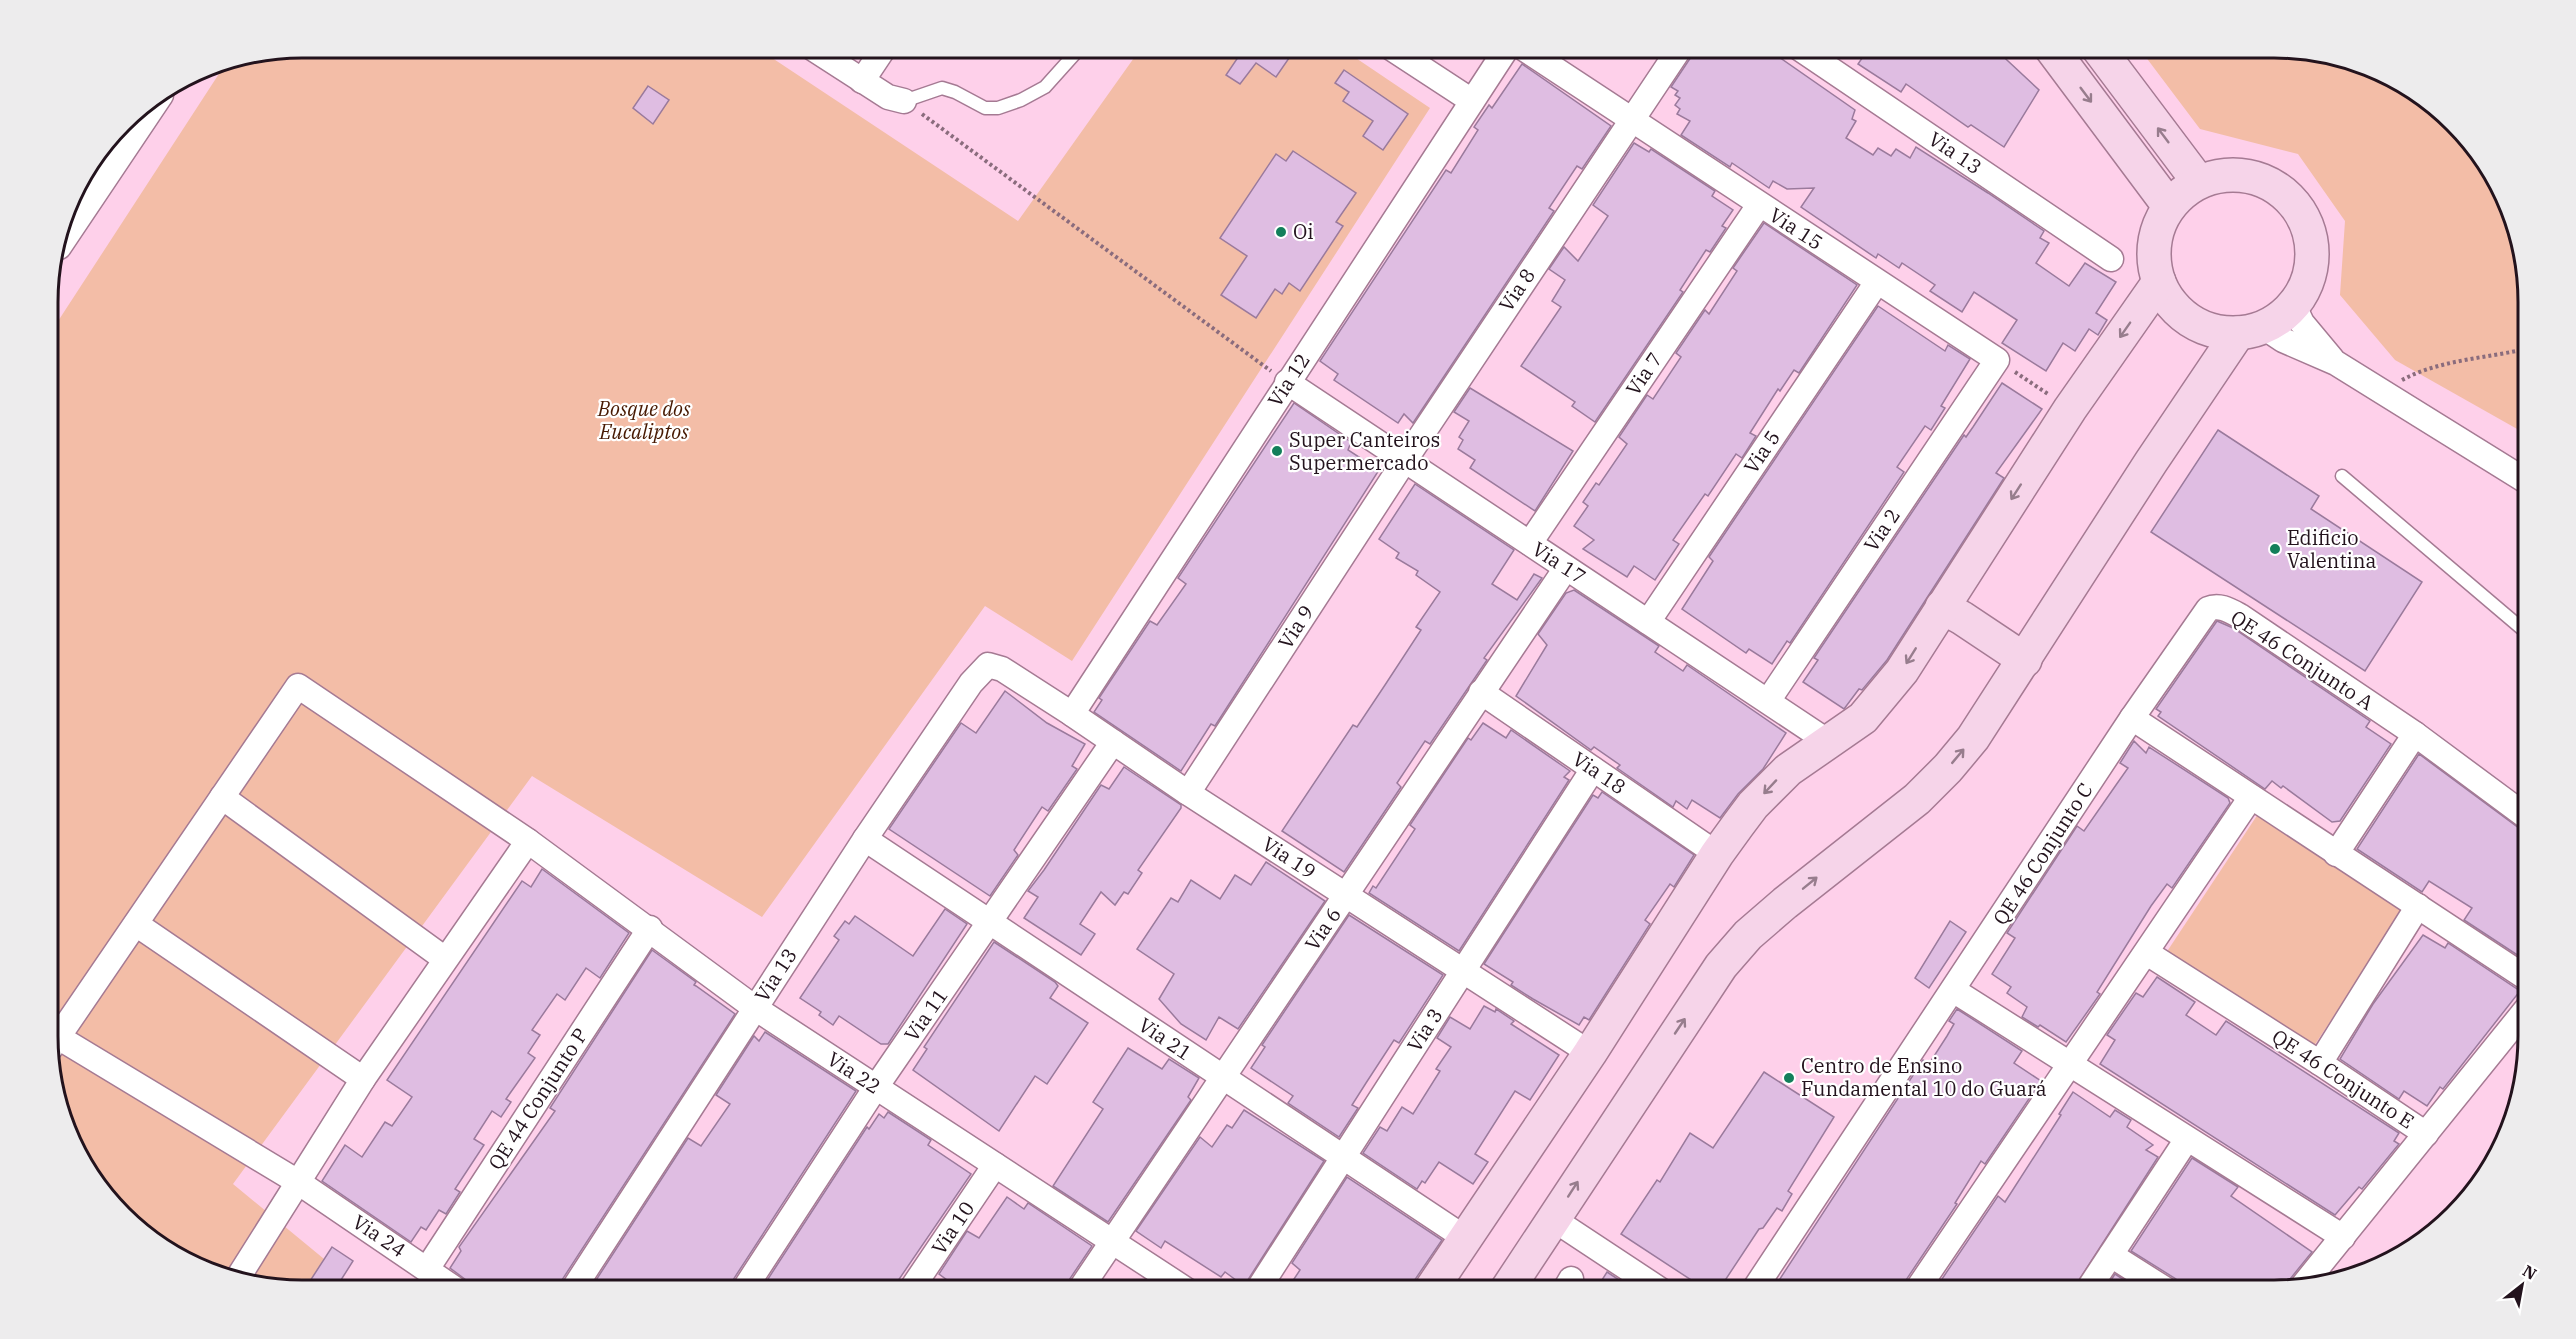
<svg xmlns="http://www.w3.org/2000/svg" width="2576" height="1339" viewBox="0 0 2576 1339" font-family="'IBM Plex Serif',serif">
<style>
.green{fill:#f3bda7}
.building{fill:#dfbde2;stroke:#9a7a9c;stroke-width:1.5}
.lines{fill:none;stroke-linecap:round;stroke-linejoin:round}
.lane-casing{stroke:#a57a93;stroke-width:15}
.street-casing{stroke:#a57a93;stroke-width:27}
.secondary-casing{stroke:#a57a93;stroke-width:36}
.path{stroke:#8a6c7d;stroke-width:4;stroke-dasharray:3 3;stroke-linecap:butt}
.lane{stroke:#fff;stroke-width:12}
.street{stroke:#fff;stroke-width:24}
.secondary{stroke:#f6d4e9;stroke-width:33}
.oneway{stroke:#977d8d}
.poi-dot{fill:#137f5b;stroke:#fff;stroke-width:2}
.labels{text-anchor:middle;stroke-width:4.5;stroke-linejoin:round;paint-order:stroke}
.street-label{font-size:20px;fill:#23131d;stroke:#fff}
.poi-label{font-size:20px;fill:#23131d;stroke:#fff;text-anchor:start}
.park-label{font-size:20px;font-style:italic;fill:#471902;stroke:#fff}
.rim{fill:none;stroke:#23131d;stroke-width:3}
</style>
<rect width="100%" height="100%" fill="#fed0ea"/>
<g class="green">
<path d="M303,48h454l261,173 123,-173h200l89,60 -358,553 -87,-55 -223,311 -230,-141 -299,408 102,84 -24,23 -121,-26 -59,-41 -40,-46 -41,-108 -1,-735 177,-272z"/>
<path d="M2139,48h134l113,26 55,37 44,50 41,109v164l-131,-74 -55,-65 5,-74 -47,-67 -98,-25z"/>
<path d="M2258,814l146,96 -92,139 -146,-96z"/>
</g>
<g class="building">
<path d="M1234,48h62l-20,29 -20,-14 -16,21 -14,-9 15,-22z"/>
<path d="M1697,48h69l89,62 -3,9 4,2 -10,17 27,17 5,-7 13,8 5,-7 14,9 6,-11 72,46 56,38 -4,7 9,5 -13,20 33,23 16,-23 31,19 -20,31 11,7 -9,15 -9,-6 -14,22 -12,-8 -17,28 -44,-28 15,-23 -43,-28 -12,20 -32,-21 5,-6 -33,-22 -3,5 -21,-14 -2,4 -75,-51 13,-19 -27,1 -14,-8 -4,7 -37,-25 -2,4 -49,-32 9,-14 -13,-7 3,-5 -5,-4 5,-7 -5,-3 3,-4 -7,-4z"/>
<path d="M1869,48h125l45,42 -35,57 -33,-22 -3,2 -62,-43 -5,8 -43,-28z"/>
<path d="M1522,64l89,62 -29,43 -5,-3 -28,42 5,3 -141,212 -9,-9 -6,9 -64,-43 4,-6 -18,-13 126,-191 5,3 27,-43 -4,-3 15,-22 3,3z"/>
<path d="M1344,70l64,44 -25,36 -20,-14 10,-15 -30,-20 6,-9 -14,-9z"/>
<path d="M648,86l21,14 -16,24 -20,-16z"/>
<path d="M1634,143l15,9 2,-3 64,42 -3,5 21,14 -11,16 4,2 -16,24 -4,-2 -26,40 3,2 -88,130 -23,-16 3,-4 -54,-36 40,-59 -9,-6 13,-21 -16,-11 15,-22 14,14 30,-45 -15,-11z"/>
<path d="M1293,151l63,42 -20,29 7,4 -43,65 -11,-8 -7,11 -7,-5 -19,29 -35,-23 26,-39 -27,-18 56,-84 10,7z"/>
<path d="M1764,223l93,62 -58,88 -5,-3 -14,21 -2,-2 -28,44 6,3 -14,22 -6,-4 -28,42 -3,-2 -32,46 6,4 -24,36 -21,-14 -7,11 -44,-28 11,-9 -20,-14 14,-20 -5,-4 13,-19 3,2 28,-41 -8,-7 28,-42 6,4 28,-42 -5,-4 29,-43 4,4 28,-43 -4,-3z"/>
<path d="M1878,306l67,45 3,-6 22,14 -29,47 4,2 -14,22 -6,-4 -28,41 7,5 -114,171 -3,-2 -15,23 -23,-15 -3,4 -64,-44 31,-48 -4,-4z"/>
<path d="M2002,383l40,26 -46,64 8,5 -117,182 -25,30 -3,-1 -15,20 -41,-27 15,-22 -4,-2 150,-223 2,2 7,-10z"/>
<path d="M1470,388l103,63 -38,60 -65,-43 5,-8 -17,-11 5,-9 -4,-3 10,-16 -15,-9z"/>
<path d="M1294,403l57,39 -3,8 31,20 -164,256 -4,-2 -30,47 -87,-59 8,-12 -3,-2 51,-77 7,4 29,-41 -8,-6z"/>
<path d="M2218,430l101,66 -8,13 111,73 -57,89 -214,-139z"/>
<path d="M1415,484l99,66 -22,34 25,16 17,-26 8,4 -58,80 3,2 -57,84 -5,-3 -28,42 4,4 -57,85 -62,-41 71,-106 4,2 28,-42 36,-55 -5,-3 24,-35 -24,-17 2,-4 -22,-13 3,-5 -20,-14z"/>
<path d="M1574,590l85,56 -4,6 28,19 4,-6 99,68 -23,36 -25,25 -18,24 -28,-18 -5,9 -11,-8 -3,6 -56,-39 3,-3 -26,-18 -3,3 -75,-54 31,-51 -9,-11 28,-41z"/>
<path d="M2217,621l16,7 137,93 -4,6 25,17 -51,77 -8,1 -49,-36 -2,2 -9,-7 -7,8 -107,-73 3,-4 -5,-3z"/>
<path d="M1005,691l42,32 38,21 -13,22 5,3 -29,42 -6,-4 -28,43 4,5 -28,41 -101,-67 72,-106 15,10z"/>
<path d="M1483,723l23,15 5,-8 59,41 -6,6 5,3 -110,171 -90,-58 4,-7 3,2 39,-59 -5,-4 58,-87 3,2z"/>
<path d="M2134,741l12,12 3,-6 79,51 2,5 -58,85 -5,-4 -16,22 -54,86 3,2 -34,48 -26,-17 -2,2 -16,-10 5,-10 -20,-14 4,-6 -19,-13 23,-36 -8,-5 70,-107 7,5 32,-46 12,-17 -8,-5z"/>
<path d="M2419,754l100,74 8,3 1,131 -64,-42 8,-12 -43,-27 -7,11 -65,-43z"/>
<path d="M1124,767l57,38v3l-43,62 4,3 -14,21 -4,-2 -9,13 -14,-13 -21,32 15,10 -14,21 -57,-37 14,-21 -10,-6 16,-21 57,-85 8,4z"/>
<path d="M1602,792l92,63 -20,32 -4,-3 -25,36 5,4 -61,96 -5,-3 -5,8 -46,-26 -22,-14 2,-3 -29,-18 109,-169 5,3z"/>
<path d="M1266,862l59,39 -87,128 -19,-12 -13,23 -25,-16 -22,-25 15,-25 -37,-25 34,-51 7,4 13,-22 29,19 15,-24 16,10z"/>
<path d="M542,869l87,64 -29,45 -14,-10 -21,32 -8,-6 -25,36 8,5 -12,18 7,5 -29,41 5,3 -10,15 -9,-6 -18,28 10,6 -29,44 5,3 -14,22 -7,-4 -13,20 -5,-3 -10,15 -89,-61 23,-36 17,12 23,-35 7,4 20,-29 -25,-17 135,-199 9,6z"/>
<path d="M945,909l22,15 -79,120h-7l-42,-28 -6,9 -14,-10 2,-3 -21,-14 39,-58 -5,-4 11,-15 4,3 6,-8 58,40z"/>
<path d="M1349,915l94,60 -44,68 -5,-3 -28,43 -14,22 6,3 -19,29 -51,-34 5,-7 -42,-28 14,-21 -3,-2z"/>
<path d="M1950,921l16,11 -37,56 -14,-10z"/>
<path d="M2423,935l22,13 3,-5 72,48 -77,98 -3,-2 -13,19 -23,-15 -5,8 -59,-40 33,-55z"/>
<path d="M994,942l61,40 3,4 -8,12 38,25 -41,61 -12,-8 -36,55 -86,-61 14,-21 -3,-2z"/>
<path d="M652,950l44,32 -2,3 2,1 39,28 -175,269 -2,8h-86l-6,-11 -16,-12 11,-17 -2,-4 96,-136 -5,-3z"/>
<path d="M2157,977l38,25 -9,13 30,20 10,-14 173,112 -5,8 5,3 -37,45 -3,-2 -24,28 -235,-151 15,-24 -8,-5 29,-42 7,4z"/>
<path d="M1484,1006l11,6 1,-3 18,12 -3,3 48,31 -29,45 -15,-9 -40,63 13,8 -15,22 -34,-22 -14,21 -3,-2 -5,8 -54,-36 17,-26 7,4 15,-24 11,7 27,-43 -4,-2 15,-22 -14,-9 13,-21 20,12z"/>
<path d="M1957,1009l65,42 -8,12 27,18 -56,83 -4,-3 -26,42 2,1 -53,79 -2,8h-130l151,-231 6,4 18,-28 7,-12 -5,-3z"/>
<path d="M765,1032l91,59 -125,192 -2,8h-140l99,-153 13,8 29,-42 -14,-9 38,-59 5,5z"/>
<path d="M1128,1048l34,21 7,-10 30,19 -11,19 3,3 -83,122 -55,-36 50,-77 -10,-7z"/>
<path d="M1764,1072l70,45 -46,74 4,3 -10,17 -5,-3 -14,20 -4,1 -41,62h-10l-87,-57 36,-54 3,2 30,-49 23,15z"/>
<path d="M2073,1092l37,25 5,-7 16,10 -4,7 26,18 -7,5 12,7 -86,134h-130v-12l56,-83 7,6 56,-87 -2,-1z"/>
<path d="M1244,1110l80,51 -80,125 -19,-14 -4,5 -56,-36 -4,7 -25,-17 64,-94 12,10 15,-22 5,3z"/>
<path d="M888,1112l43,28 -3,5 43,29 -80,117h-112l-13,-9 101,-155 2,2 10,-15 5,4z"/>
<path d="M2192,1158l46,29 -7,9 81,56 -22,27 -3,11h-105l-6,-11 -45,-28z"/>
<path d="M1347,1177l95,63 -28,41 -3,10h-125l14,-21 -8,-7z"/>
<path d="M1007,1197l17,12 4,-6 64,43 -25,37 -2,8h-125l7,-11 -8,-6 28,-43 12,7z"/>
<path d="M332,1247l21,14 -19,30h-27l6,-8 -3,-2z"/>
<path d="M1607,1272l29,19h-41z"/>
<path d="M2115,1274l26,17h-37z"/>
</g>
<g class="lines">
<defs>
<g id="lane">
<path d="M904,101l38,-13 13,4 30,16h13l23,-8 24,-13 35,-39"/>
<path d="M2342,476l185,157"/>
<path d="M2516,809l11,-16"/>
</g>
<g id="street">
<path d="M812,48l76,49 16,4"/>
<path d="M1391,48l81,53"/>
<path d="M1523,48l474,312 -229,341"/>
<path d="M1799,48l312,211"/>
<path d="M862,81l22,-33"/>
<path d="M59,247l102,-152"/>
<path d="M2293,304l9,19 30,36"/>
<path d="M2265,328l18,12 53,23 190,118"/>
<path d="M1287,382l543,361"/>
<path d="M1530,543l229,-338"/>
<path d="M1648,622l229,-340"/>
<path d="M1481,692l236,162"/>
<path d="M1072,714l435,-666"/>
<path d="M2132,718l396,261"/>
<path d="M1188,793l217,-333 275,-412"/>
<path d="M222,797l223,162"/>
<path d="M865,839l600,399"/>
<path d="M2336,854l79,-120"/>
<path d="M136,924l227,155"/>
<path d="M2147,953l173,110 106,71"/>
<path d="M1953,990l390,247"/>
<path d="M58,1037l240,145 160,109"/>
<path d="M50,1049l248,-363 230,155 227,167 433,283"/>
<path d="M2320,1063l98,-157"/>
<path d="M1553,1219l109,72"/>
<path d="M2111,1255l57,36"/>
<path d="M427,1269l223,-341"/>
<path d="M239,1276l124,-197 165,-238"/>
<path d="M2301,1288l227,-281"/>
<path d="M572,1291l293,-452 106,-156 17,-18 14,4 70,45 116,79 402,260"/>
<path d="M743,1291l133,-204 237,-345"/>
<path d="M910,1291l85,-126"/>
<path d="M1079,1291l487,-723"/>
<path d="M1257,1291l336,-522"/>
<path d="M1564,1291l7,-12"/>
<path d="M1753,1291l379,-573 76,-109c11,-5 21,1 32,7l175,118 112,83"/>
<path d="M1916,1291l335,-494"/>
<path d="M2087,1291l100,-152"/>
</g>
<g id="secondary">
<path d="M2051,48l118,158"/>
<path d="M2098,48l100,133"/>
<circle cx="2233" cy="254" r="79"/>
<path d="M1942,607l20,11 63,42"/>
<path d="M1430,1291l160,-238 127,-199 21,-29 15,-20 35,-35 75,-52 39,-47 168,-262 89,-127"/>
<path d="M1506,1291l215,-325 27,-31 37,-32 132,-104 31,-31 25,-30 178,-276 87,-129"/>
</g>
</defs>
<use href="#lane" class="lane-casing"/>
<use href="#street" class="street-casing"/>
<use href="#secondary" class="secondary-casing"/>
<g class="path">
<path d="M922,114l349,257"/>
<path d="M2015,372l33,22"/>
<path d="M2402,380c37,-20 84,-22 124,-31"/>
</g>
<use href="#lane" class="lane"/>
<use href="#street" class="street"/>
<use href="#secondary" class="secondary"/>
</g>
<defs><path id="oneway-shaft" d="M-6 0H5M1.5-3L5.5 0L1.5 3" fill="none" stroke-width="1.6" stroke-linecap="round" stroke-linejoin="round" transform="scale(1.5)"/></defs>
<g class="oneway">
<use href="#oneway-shaft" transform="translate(2086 95) rotate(53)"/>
<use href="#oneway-shaft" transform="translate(2163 135) rotate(-127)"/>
<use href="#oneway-shaft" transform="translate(2125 330) rotate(125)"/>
<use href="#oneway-shaft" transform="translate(2016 492) rotate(123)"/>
<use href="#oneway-shaft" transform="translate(1911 656) rotate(122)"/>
<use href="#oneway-shaft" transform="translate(1958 756) rotate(-50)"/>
<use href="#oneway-shaft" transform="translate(1770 787) rotate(133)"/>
<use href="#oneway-shaft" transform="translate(1810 883) rotate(-39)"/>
<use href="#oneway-shaft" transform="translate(1680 1026) rotate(-56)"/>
<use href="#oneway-shaft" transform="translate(1573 1189) rotate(-57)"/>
</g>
<g class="poi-dot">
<circle cx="1281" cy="232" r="6"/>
<circle cx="1277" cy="451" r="6"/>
<circle cx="2275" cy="549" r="6"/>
<circle cx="1789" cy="1078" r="6"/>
</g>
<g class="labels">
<g class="street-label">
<text transform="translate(1955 153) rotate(34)" y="7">Via 13</text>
<text transform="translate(1796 229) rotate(33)" y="7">Via 15</text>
<text transform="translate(1517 290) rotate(-56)" y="7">Via 8</text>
<text transform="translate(1644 374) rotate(-56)" y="7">Via 7</text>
<text transform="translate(1289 380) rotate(-57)" y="7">Via 12</text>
<text transform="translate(1762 452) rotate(-56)" y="7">Via 5</text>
<text transform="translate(1882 530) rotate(-56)" y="7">Via 2</text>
<text transform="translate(1559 563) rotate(33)" y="7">Via 17</text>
<text transform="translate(1296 627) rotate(-57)" y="7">Via 9</text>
<text transform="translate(2302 660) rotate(33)" y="7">QE 46 Conjunto A</text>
<text transform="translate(1599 773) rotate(34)" y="7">Via 18</text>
<text transform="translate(2043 854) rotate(-57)" y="7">QE 46 Conjunto C</text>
<text transform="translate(1289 858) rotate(33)" y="7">Via 19</text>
<text transform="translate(1323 929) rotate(-56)" y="7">Via 6</text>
<text transform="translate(776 975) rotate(-57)" y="7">Via 13</text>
<text transform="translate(926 1015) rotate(-55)" y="7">Via 11</text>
<text transform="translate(1425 1030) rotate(-57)" y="7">Via 3</text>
<text transform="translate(1165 1039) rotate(34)" y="7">Via 21</text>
<text transform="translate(854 1073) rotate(33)" y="7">Via 22</text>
<text transform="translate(2343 1079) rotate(33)" y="7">QE 46 Conjunto E</text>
<text transform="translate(538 1099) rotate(-57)" y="7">QE 44 Conjunto P</text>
<text transform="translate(953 1228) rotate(-56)" y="7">Via 10</text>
<text transform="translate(379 1236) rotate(34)" y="7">Via 24</text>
</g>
<g class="poi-label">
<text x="1293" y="239">Oi</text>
<text x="1289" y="447">Super Canteiros<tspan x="1289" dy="23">Supermercado</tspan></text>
<text x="2287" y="545">Edificio<tspan x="2287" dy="23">Valentina</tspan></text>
<text x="1801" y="1073">Centro de Ensino<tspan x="1801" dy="23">Fundamental 10 do Guará</tspan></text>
</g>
<g class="park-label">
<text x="644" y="416">Bosque dos<tspan x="644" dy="23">Eucaliptos</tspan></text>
</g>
</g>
<path d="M0 0H2576V1339H0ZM302 58H2274A244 244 0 0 1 2518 302V1036A244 244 0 0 1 2274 1280H302A244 244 0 0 1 58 1036V302A244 244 0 0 1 302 58Z" fill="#edeced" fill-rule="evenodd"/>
<path class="rim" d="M302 58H2274A244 244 0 0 1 2518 302V1036A244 244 0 0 1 2274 1280H302A244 244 0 0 1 58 1036V302A244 244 0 0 1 302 58Z"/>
<g transform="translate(2522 1285) rotate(31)" stroke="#ffffff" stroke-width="4.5" paint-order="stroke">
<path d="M0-4.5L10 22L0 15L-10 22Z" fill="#23131d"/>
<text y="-9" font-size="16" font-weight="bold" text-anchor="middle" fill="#23131d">N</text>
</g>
</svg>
